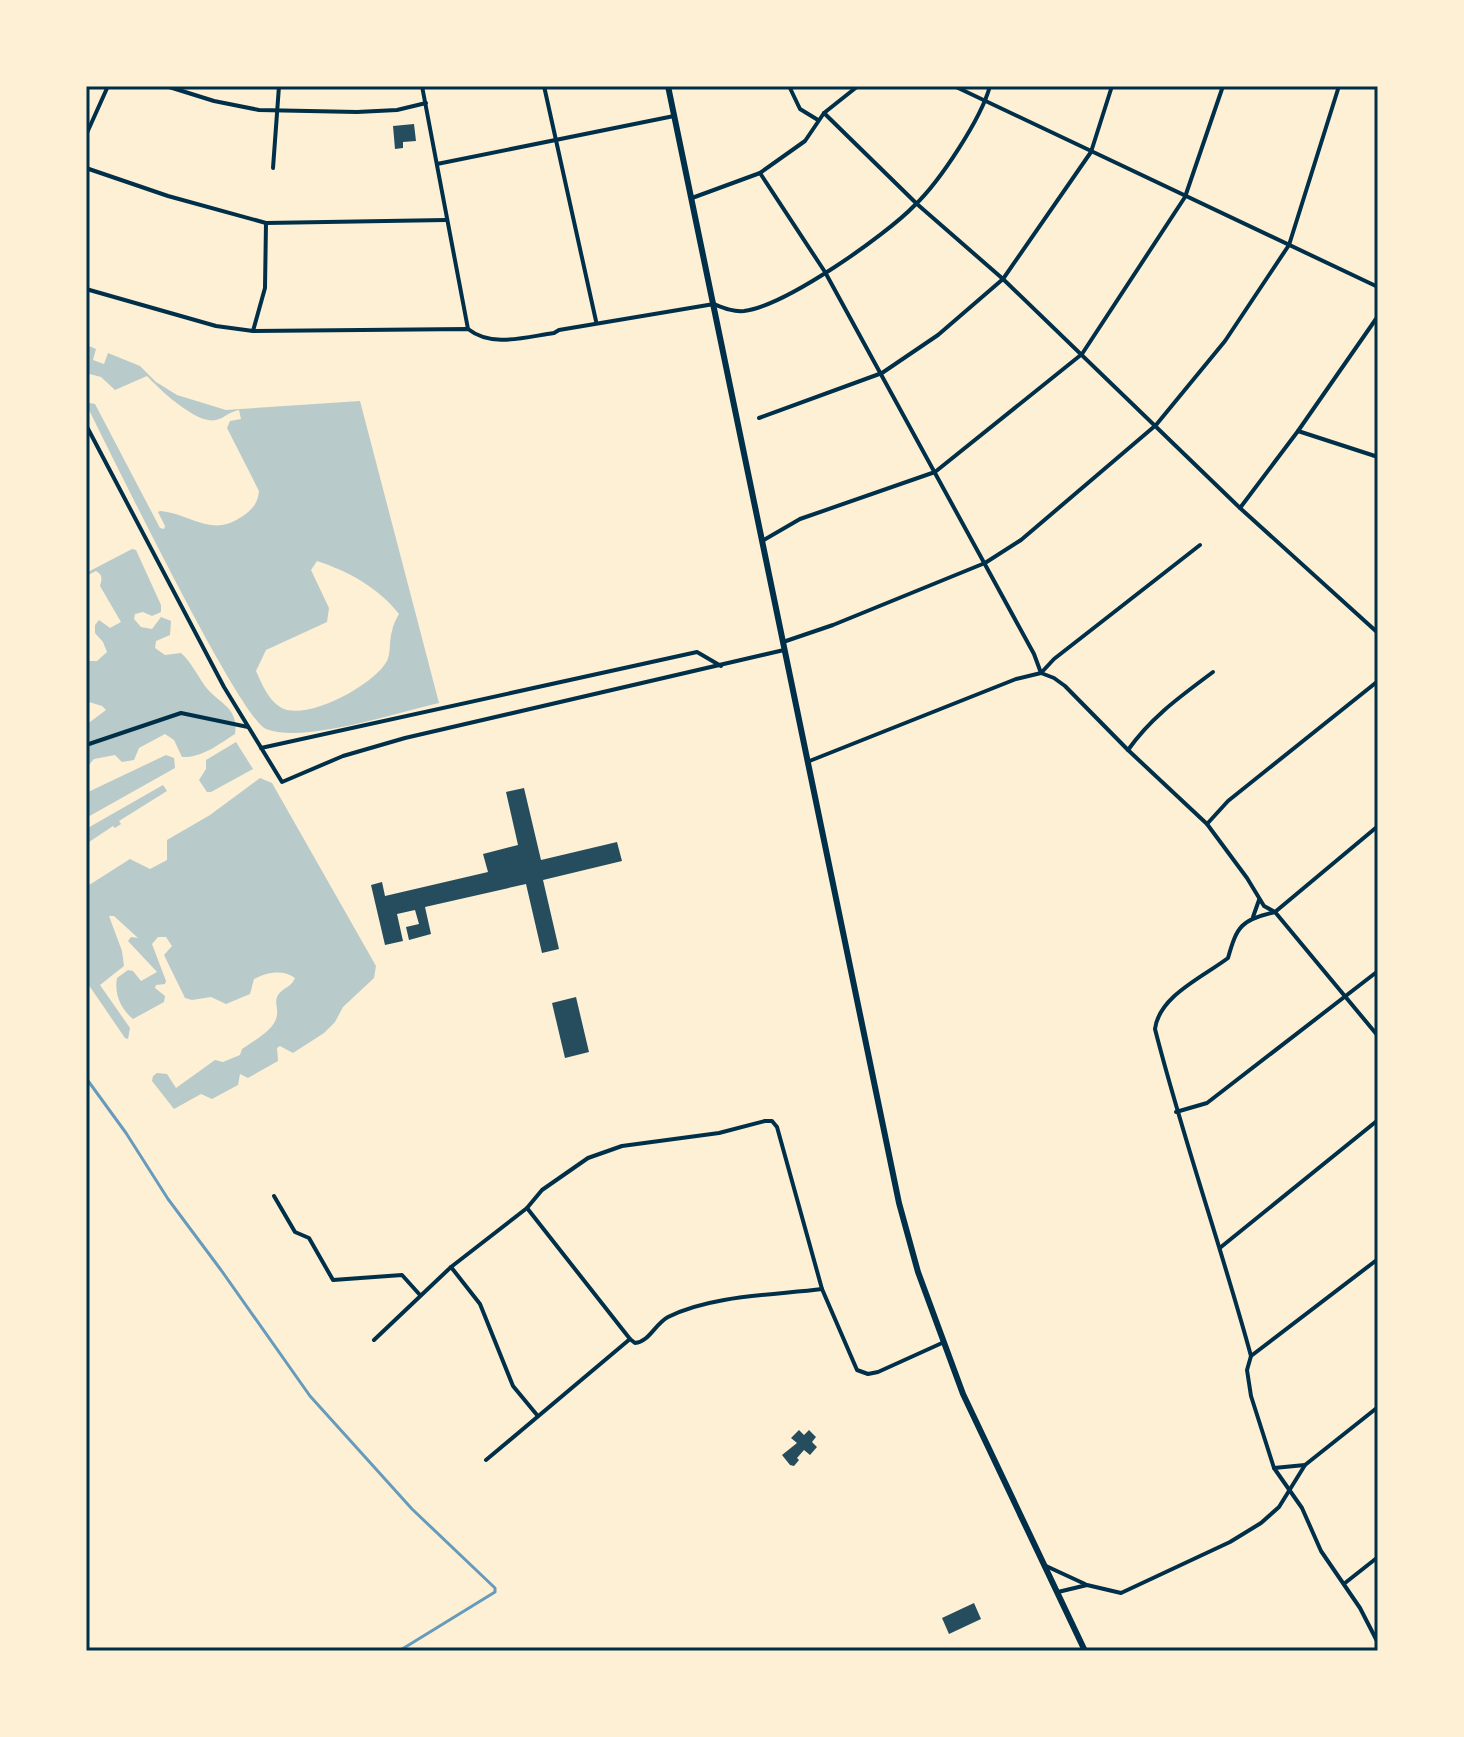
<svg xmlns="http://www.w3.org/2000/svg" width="1464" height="1737" viewBox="0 0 1464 1737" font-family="'Fira Sans',sans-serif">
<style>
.green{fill:#b9caca;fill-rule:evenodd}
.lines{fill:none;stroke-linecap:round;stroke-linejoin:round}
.stream{stroke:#669bbc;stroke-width:3}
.building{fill:#264d5e}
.minor{stroke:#003049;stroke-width:4}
.primary{stroke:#003049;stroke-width:6}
.neatline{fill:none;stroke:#003049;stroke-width:3}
</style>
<rect width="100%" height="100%" fill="#fdf0d5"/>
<g class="green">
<path d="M89,346l7,3 -3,11 11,4 4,-11 32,13 16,16 21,13 49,15 134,-9 79,302c-41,9 -135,41 -173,26 -26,-10 -157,-279 -179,-323l3,-3 5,1 65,124 4,1 1,-3 -7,-14 2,-1c36,4 52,29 87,2 8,-7 11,-12 12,-22l-32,-63 3,-7 11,-2 -2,-9c-11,2 -14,8 -23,10 -19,5 -57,-31 -69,-44l-32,14 -14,-13 -15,-4v-25zM317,561c31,10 62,27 82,53 -3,5 -6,11 -7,17 -3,9 -1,22 -5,30 -13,24 -82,62 -107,46 -13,-9 -18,-23 -24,-36l10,-21 61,-28 2,-14 -18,-38z"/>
<path d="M132,549l4,1 25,55v7l-9,4 -9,-4 -8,2 -1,5 7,8 11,2 9,-12 10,4 -1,14 -14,6 -1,7 10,7 16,-2c11,10 16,22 24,33 13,18 34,20 30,48 -16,10 -33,24 -53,23l-8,-17 -9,-6 -26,14 -5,12 -12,2 -7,-7 -21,4 -8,9v-22l3,-4 -3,-3v-14l20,-15 -4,-4 -16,-5v-40h11l10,-9 -4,-10 -8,-9v-8l4,-5 11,8 11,-6 -21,-36c2,-7 3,-11 -4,-15l-10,5v-3z"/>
<path d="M236,742l17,27 -42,23h-4l-8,-12 7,-11v-9z"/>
<path d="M166,755l8,3 1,10 -89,50v-25z"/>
<path d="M260,778l12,5 104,183 -2,12 -31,29 -8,15 -11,11 -31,20 -13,-7 -3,2 1,13 -30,17 -8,-4 -2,11 -26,14 -11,-5 -27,15 -22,-28 1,-5 4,-3 10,1 9,14 39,-28 8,2 17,-7 2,-6c11,-8 35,-20 35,-35 1,-7 -3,-12 1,-19 5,-8 13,-7 17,-17 -12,-9 -28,-6 -41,1l-4,15 -24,10 -15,-7 -19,3 -7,-2 -21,-43 8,-9 -6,-9h-8l-6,7 14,37 -1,3 -9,1 -1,3 10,8 -1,6 -31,17c-12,-10 -19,-25 -16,-41l11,-8 5,1 8,10 16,-9 -29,-31 3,-4 7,1 -24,-22h-5l13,35 2,15 -24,19 30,43 -2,11 -3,-1 -39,-57v-94l44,-28 20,10 17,-9v-20l43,-25z"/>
<path d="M163,785l4,6 -48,30 2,3 -6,4 -2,-2 -27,18v-15z"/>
</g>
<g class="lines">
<path class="stream" d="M86,1078l40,55 42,66 53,71 89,126 102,113 83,79v4l-96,59"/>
</g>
<g class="building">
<path d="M414,124l2,17 -13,1v6l-8,1 -2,-23z"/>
<path d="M524,788l17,72 76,-18 5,19 -79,19 16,69 -17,4 -16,-69 -101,23 6,27 -22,6 -3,-13 13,-3 -4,-14 -18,4 6,27 -18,4 -14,-60 11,-3 3,14 103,-24 -5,-18 35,-9 -12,-53z"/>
<path d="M576,997l13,55 -24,6 -13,-55z"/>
<path d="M799,1430l5,5 5,-5 7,7 -4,5 5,5 -7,8 -6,-5 -7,8 2,2 -5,6 -4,-1 -8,-10 15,-12 -6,-5z"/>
<path d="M974,1603l7,16 -32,15 -7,-16z"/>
</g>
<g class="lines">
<g class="minor">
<path d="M166,86l48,15 45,9 98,2 40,-2 29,-7"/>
<path d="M422,86l46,243"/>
<path d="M544,86l52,235"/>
<path d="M789,86l11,23 18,11"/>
<path d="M954,86l424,201"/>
<path d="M824,113l93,91 86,75 237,229 138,125"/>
<path d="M86,135l22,-49"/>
<path d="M437,164l237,-48"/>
<path d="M86,168l82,28 98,27 180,-3"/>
<path d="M273,168l6,-82"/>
<path d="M760,173l65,99 209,382 7,19"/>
<path d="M692,198l68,-25 45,-32 19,-28 34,-27"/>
<path d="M86,289l130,37 37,5 215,-2c24,19 57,8 86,4l5,-3 155,-26c10,4 19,8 30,7 41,-5 141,-75 171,-106 25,-24 66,-86 75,-119"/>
<path d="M253,331l12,-43 1,-65"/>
<path d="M759,418l123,-45 56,-38 65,-56 88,-127 21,-66"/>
<path d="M86,425l138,262 58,95 61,-26 62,-18 379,-88"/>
<path d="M1298,431l80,26"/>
<path d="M1240,508l58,-77 80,-115"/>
<path d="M762,541l38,-22 135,-47 147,-118 103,-157 38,-111"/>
<path d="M783,642l50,-17 152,-62 36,-23 135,-115 69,-84 64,-96 50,-159"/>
<path d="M1041,673l13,5 11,8 63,64 79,74 40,54 17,28 11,6 103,124"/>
<path d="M86,745l95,-32 67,14"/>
<path d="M261,748l436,-96 24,14"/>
<path d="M1128,750c23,-33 53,-54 85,-78"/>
<path d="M807,762l209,-83 25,-6 13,-14 146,-114"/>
<path d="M1207,824l21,-23 150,-120"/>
<path d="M1378,826l-103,86c-34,8 -38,14 -47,46 -25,19 -69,38 -73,71 28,110 66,217 96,327l-4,14 4,26 23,72 28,40 19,43 39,57 18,35"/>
<path d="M1253,917l6,-17"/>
<path d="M1176,1112l31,-9 171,-132"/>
<path d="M274,1196l21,36 14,6 24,42 69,-5 18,20"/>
<path d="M527,1208l103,131"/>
<path d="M1221,1247l157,-127"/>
<path d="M451,1267l29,37 33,82 24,29"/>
<path d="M374,1340l77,-73 76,-59 15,-18 46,-32 34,-12 97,-13 46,-12h7l5,6 45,162 35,81 11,4 10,-2 64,-29"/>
<path d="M1251,1356l127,-97"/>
<path d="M486,1460l144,-121 5,4c14,-1 20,-19 33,-26 43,-22 107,-22 154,-28"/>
<path d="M1274,1468l31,-3"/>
<path d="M1046,1566l39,18"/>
<path d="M1345,1583l33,-26"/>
<path d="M1058,1592l29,-7 34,8 109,-51 31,-19 18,-16 26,-42 73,-58"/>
</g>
<path class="primary" d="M668,86l231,1117 19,69 45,122 122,257"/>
</g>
<rect width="1464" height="1737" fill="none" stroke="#fdf0d5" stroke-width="176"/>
<rect x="88" y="88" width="1288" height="1561" class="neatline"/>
</svg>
